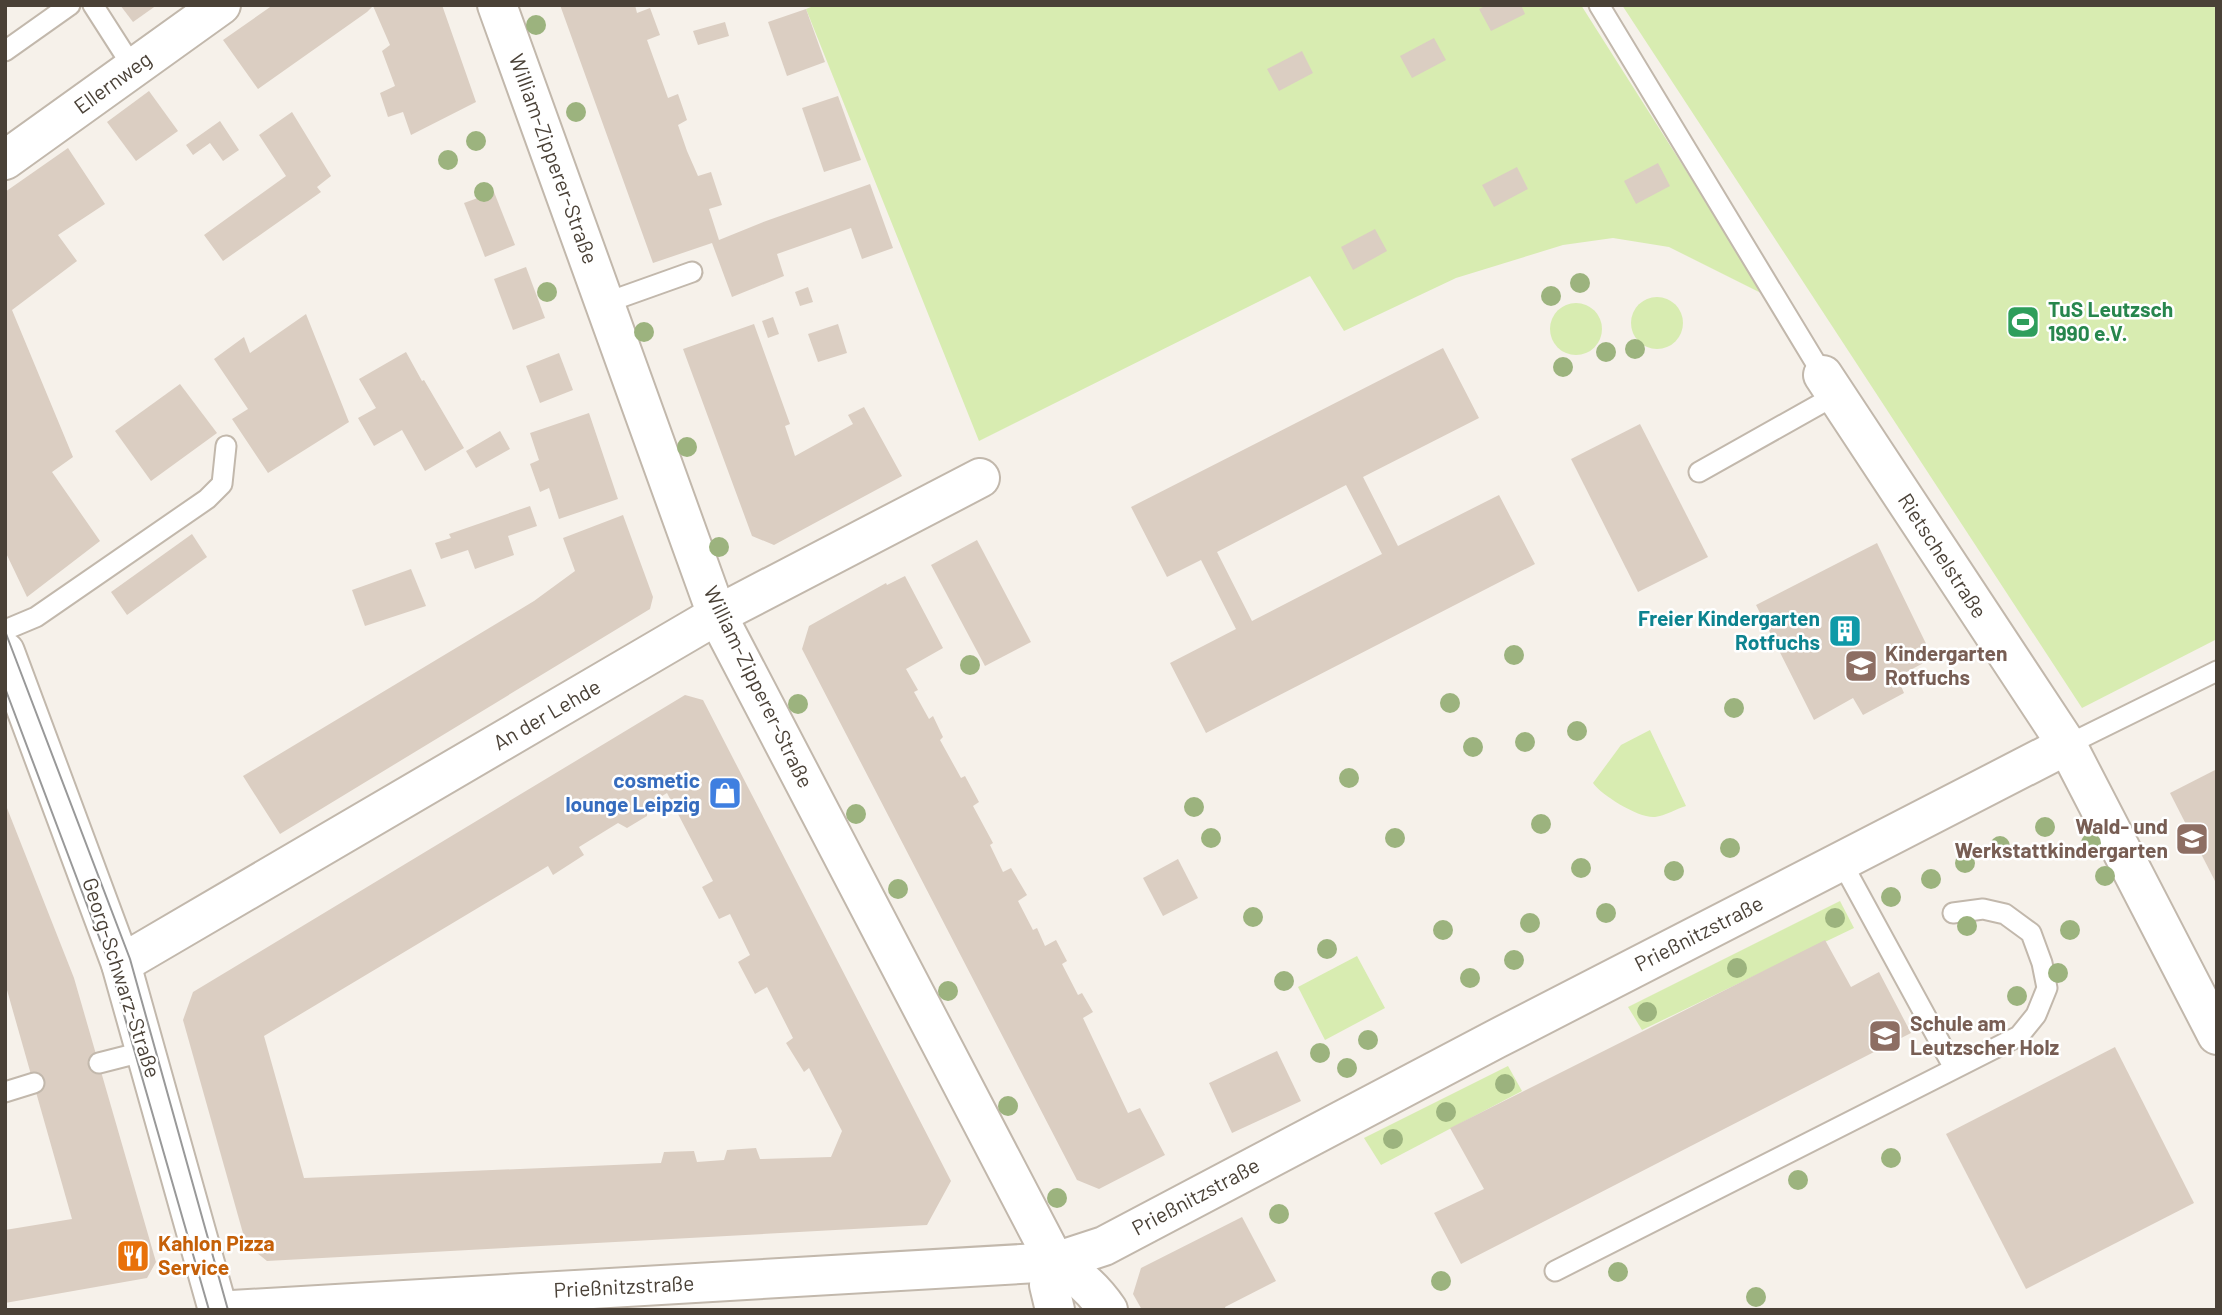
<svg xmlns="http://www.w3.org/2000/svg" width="2222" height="1315" viewBox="0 0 2222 1315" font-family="Barlow,sans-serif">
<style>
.green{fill:#d8ecb1}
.building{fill:#dbcec2;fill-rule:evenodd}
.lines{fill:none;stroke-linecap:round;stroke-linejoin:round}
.service-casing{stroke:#c2b8ac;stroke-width:23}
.minor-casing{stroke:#c2b8ac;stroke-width:42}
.tertiary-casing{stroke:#c2b8ac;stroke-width:42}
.service{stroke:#fff;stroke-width:19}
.minor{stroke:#fff;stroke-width:38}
.tertiary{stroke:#fff;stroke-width:38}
.tram{stroke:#999;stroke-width:2}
.tree{fill:#9cb37e}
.labels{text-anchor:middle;stroke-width:5;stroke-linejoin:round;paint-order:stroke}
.street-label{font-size:21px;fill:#4a4137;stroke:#fff}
.leisure-label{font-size:21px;font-weight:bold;fill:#27864d;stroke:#fff;text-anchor:start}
.culture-label{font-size:21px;font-weight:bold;fill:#0d838f;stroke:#fff;text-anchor:end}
.education-label{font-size:21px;font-weight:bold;fill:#785e54;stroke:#fff;text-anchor:start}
.shop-label{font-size:21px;font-weight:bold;fill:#366cbe;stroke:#fff;text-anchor:end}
.food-label{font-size:21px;font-weight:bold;fill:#c56008;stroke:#fff;text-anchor:start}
</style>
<rect width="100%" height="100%" fill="#f6f1ea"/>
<g class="green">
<path d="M816,5h765l184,290 -96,-48 -56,-9 -50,7 -107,33 -112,53 -34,-55 -331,165 -173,-432z"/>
<path d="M1622,5h595v634l-135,69z"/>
<circle cx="1657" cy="323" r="26"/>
<circle cx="1576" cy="329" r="26"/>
<path d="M1650,730l36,76c-10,3 -21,10 -31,11 -15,2 -54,-22 -62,-34l28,-38z"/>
<path d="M1840,901l14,27 -212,102 -14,-23z"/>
<path d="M1357,956l28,52 -60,32 -27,-53z"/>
<path d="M1508,1066l14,25 -141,74 -17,-27z"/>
</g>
<g class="building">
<path d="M120,5h37l-24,17z"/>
<path d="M273,5h169l34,97 -65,33 -8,-23 -15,5 -8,-24 15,-7 -13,-35 8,-6 -17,-39 -6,6 -109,77 -35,-49z"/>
<path d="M560,5h75l2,8 13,-5 10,27 -13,5 21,58 10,-4 9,26 -9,5 9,26 11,25 13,-4 11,33 -13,4 10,31 47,-19 104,-37 23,64 -31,11 -11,-31 -74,26 7,22 -52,21 -20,-54 -59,20z"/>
<path d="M1487,5h34l4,9 -34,17 -12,-22z"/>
<path d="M806,9l19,53 -38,14 -19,-54z"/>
<path d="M725,22l4,14 -31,9 -5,-14z"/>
<path d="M1434,38l12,22 -34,18 -12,-22z"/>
<path d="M1302,51l11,22 -34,18 -12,-22z"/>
<path d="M149,91l29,40 -42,30 -29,-39z"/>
<path d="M838,96l23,64 -37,12 -22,-64z"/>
<path d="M292,112l39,64 -14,11 4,5 -98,69 -19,-26 82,-59 -27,-41z"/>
<path d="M220,121l19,29 -16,11 -13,-18 -17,12 -7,-10z"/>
<path d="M68,148l37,56 -47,31 19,26 -65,49 61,147 -21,15 48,69 -73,56 -22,-46v-359z"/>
<path d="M1658,163l12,23 -34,18 -12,-23z"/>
<path d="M1517,167l11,22 -34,18 -12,-22z"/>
<path d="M494,192l21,53 -30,12 -21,-54z"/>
<path d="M1375,229l12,22 -34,19 -12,-23z"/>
<path d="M526,267l19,51 -32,12 -19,-51z"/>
<path d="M808,287l5,15 -13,4 -5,-14z"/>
<path d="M306,314l43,108 -81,51 -36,-54 16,-10 -34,-50 30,-22 6,16z"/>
<path d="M773,317l6,17 -11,4 -6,-17z"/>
<path d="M754,324l36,100 -5,2 10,30 58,-32 -5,-9 16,-8 38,69 -128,69 -22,-9 -69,-187z"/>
<path d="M838,324l9,29 -29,9 -10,-28z"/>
<path d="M1443,348l36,70 -116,59 35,69 101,-51 36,69 -329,169 -36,-70 66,-34 -35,-69 -34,17 -36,-70zM1346,485l36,69 -130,67 -35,-69z"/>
<path d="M406,352l16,29 2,-1 40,68 -39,23 -23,-41 -28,16 -16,-28 18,-10 -17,-29z"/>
<path d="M559,353l14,37 -33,13 -14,-37z"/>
<path d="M180,384l37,49 -66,48 -36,-50z"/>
<path d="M589,413l29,86 -59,20 -10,-31 -9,4 -10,-28 9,-4 -9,-27z"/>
<path d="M1640,424l68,133 -70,35 -67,-133z"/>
<path d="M500,431l10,18 -34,19 -10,-17z"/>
<path d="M530,506l7,20 -29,10 6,19 -39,14 -7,-19 -27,9 -6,-16 16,-5 -2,-4z"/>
<path d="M623,515l30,82 -3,12 -370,225 -37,-58 291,-175 41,-30 -12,-33z"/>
<path d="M192,534l15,23 -80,58 -16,-23z"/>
<path d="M977,540l54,102 -46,24 -54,-101z"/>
<path d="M1877,543l56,115 -36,19 7,16 -41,22 -10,-17 -39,22 -58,-115z"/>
<path d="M411,569l15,37 -61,20 -13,-36z"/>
<path d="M905,576l38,72 -37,21 12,21 -4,2 15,27 4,-3 10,21 -3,3 21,38 4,-2 14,26 -6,4 20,37 -3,2 13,27 8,-4 16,27 -9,6 15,29 4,-2 8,18 11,-6 11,21 -5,3 16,31 4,-2 11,19 -10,6 45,95 12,-5 25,47 -66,34 -22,-9 -275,-531 7,-23 77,-43 1,2z"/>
<path d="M685,695l18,5 248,481 -24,44 -660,36 -21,-17 -63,-224 10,-28zM667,793l46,88 -11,6 17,32 11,-5 20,41 -12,7 17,32 12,-7 26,51 -7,5 18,29 5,-4 33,63 -11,26 -71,2 -4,-11 -29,2 -3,10 -27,2 -3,-11 -30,1 -3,11 -357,15 -40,-142 284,-170 5,9 31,-20 -5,-8 39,-24 9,5 20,-12v-11z"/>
<path d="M2217,769v116l-47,-92z"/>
<path d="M5,803l69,175 82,284 -9,16 -142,25v-73l67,-11 -67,-236z"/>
<path d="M1178,859l20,39 -35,18 -20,-38z"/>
<path d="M1825,940l26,47 28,-15 32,61 -450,231 -27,-51 50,-24 -34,-61z"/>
<path d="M2115,1047l79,156 -168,86 -80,-155z"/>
<path d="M1277,1051l24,50 -69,32 -23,-50z"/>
<path d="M1242,1217l34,64 -51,26 1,3h-84l-9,-16 8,-26z"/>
</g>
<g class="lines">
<defs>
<g id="service">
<path d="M93,5l41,64"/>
<path d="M1599,5l224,370"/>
<path d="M5,51l65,-46"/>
<path d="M605,303l87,-31"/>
<path d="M1699,472l137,-77"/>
<path d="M5,630l31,-13 171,-118 15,-15 4,-38"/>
<path d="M2067,745l150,-74"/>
<path d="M1841,861l113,207"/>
<path d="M99,1063l47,-12"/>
<path d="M5,1092l29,-9"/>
<path d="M1555,1271l464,-235 17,-21 11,-27 -5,-25 -11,-30 -26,-19 -22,-5 -30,4"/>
</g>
<g id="minor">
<path d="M497,5l220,610 338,647c22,12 38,26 53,48"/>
<path d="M5,160l216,-155"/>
<path d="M1823,375l244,370 150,290"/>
<path d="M121,964l596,-349 263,-137"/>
<path d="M1055,1262l-6,23 6,25"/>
<path d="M232,1310l823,-48 49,-16 392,-207 571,-294"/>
</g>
<path id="tertiary" d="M5,652l116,312 97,346"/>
</defs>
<use href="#service" class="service-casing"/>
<use href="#minor" class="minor-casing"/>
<use href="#tertiary" class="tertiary-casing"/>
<use href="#service" class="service"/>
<use href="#minor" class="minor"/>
<use href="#tertiary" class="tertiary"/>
<g class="tram">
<path d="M5,631l125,328 98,351"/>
<path d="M5,688l105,278 99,344"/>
</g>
</g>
<g class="tree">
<circle cx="536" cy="25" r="10"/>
<circle cx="576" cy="112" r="10"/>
<circle cx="476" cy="141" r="10"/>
<circle cx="448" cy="160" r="10"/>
<circle cx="484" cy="192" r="10"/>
<circle cx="1580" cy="283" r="10"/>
<circle cx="547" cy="292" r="10"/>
<circle cx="1551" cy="296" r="10"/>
<circle cx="644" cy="332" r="10"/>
<circle cx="1635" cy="349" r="10"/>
<circle cx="1606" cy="352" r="10"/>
<circle cx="1563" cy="367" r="10"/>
<circle cx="687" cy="447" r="10"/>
<circle cx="719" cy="547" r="10"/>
<circle cx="1514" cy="655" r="10"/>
<circle cx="970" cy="665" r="10"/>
<circle cx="1450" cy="703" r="10"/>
<circle cx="798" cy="704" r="10"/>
<circle cx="1734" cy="708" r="10"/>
<circle cx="1577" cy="731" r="10"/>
<circle cx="1525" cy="742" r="10"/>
<circle cx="1473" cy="747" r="10"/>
<circle cx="1349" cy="778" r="10"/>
<circle cx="1194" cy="807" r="10"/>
<circle cx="856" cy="814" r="10"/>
<circle cx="1541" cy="824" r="10"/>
<circle cx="2045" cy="827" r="10"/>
<circle cx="1211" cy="838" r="10"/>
<circle cx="1395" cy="838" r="10"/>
<circle cx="2091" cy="843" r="10"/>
<circle cx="2000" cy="846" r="10"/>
<circle cx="1730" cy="848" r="10"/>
<circle cx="1965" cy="863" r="10"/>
<circle cx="1581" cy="868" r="10"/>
<circle cx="1674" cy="871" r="10"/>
<circle cx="2105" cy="876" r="10"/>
<circle cx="1931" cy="879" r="10"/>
<circle cx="898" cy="889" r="10"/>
<circle cx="1891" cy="897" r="10"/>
<circle cx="1606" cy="913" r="10"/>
<circle cx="1253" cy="917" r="10"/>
<circle cx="1835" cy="918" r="10"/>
<circle cx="1530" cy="923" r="10"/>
<circle cx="1967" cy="926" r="10"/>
<circle cx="1443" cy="930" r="10"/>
<circle cx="2070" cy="930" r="10"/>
<circle cx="1327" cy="949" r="10"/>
<circle cx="1514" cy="960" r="10"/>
<circle cx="1737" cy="968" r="10"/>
<circle cx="2058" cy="973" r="10"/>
<circle cx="1470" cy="978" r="10"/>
<circle cx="1284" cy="981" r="10"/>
<circle cx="948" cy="991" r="10"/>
<circle cx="2017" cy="996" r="10"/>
<circle cx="1647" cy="1012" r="10"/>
<circle cx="1368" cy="1040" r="10"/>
<circle cx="1320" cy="1053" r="10"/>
<circle cx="1347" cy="1068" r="10"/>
<circle cx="1505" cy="1084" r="10"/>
<circle cx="1008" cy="1106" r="10"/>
<circle cx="1446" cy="1112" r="10"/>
<circle cx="1393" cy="1139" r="10"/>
<circle cx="1891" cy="1158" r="10"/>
<circle cx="1798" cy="1180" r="10"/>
<circle cx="1057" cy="1198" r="10"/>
<circle cx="1279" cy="1214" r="10"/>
<circle cx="1618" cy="1272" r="10"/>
<circle cx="1441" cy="1281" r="10"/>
<circle cx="1756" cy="1297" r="10"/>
</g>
<defs>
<symbol id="stadium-square" viewBox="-11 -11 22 22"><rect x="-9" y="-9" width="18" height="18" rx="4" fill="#2e9e5b" stroke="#fff"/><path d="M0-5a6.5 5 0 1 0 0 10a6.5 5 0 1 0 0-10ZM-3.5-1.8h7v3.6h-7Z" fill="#fff"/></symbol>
<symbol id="building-square" viewBox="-11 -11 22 22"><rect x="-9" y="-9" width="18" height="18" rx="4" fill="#0f9aa8" stroke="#fff"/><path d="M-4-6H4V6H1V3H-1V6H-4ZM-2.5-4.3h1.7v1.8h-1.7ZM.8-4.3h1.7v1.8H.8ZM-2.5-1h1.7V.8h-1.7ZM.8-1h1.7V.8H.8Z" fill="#fff"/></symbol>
<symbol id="school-square" viewBox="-11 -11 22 22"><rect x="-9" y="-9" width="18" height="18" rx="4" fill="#8d6e63" stroke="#fff"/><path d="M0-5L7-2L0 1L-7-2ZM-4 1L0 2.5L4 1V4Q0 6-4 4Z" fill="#fff"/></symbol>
<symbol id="shop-square" viewBox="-11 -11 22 22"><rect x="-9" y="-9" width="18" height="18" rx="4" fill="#3f7fe0" stroke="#fff"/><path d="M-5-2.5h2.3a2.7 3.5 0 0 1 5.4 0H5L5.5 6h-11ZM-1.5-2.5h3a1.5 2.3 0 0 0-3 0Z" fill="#fff"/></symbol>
<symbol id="restaurant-square" viewBox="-11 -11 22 22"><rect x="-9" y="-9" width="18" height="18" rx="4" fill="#e8710a" stroke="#fff"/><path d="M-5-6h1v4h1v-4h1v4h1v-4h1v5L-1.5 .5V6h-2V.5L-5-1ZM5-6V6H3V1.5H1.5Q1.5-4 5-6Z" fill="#fff"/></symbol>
</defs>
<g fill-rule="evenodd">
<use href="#stadium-square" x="2004" y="303" width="38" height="38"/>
<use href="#building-square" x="1826" y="612" width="38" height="38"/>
<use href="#school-square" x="1842" y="647" width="38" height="38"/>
<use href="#shop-square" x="706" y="774" width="38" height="38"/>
<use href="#school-square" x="2173" y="820" width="38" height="38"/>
<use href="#school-square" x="1866" y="1017" width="38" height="38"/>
<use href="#restaurant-square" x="114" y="1237" width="38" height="38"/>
</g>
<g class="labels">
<g class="street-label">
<text transform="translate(113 83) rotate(-36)" y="7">Ellernweg</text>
<text transform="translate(553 159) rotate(70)" y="7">William-Zipperer-Straße</text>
<text transform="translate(1942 556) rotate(57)" y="7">Rietschelstraße</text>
<text transform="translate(758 687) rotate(64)" y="7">William-Zipperer-Straße</text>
<text transform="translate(547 715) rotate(-30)" y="7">An der Lehde</text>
<text transform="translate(1699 934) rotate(-27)" y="7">Prießnitzstraße</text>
<text transform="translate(121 978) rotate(72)" y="7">Georg-Schwarz-Straße</text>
<text transform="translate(1196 1197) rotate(-28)" y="7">Prießnitzstraße</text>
<text transform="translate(624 1287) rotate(-3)" y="7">Prießnitzstraße</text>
</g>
<g class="leisure-label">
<text x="2048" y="317">TuS Leutzsch<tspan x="2048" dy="24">1990 e.V.</tspan></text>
</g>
<g class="culture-label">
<text x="1820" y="626">Freier Kindergarten<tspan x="1820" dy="24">Rotfuchs</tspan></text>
</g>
<g class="education-label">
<text x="1885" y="661">Kindergarten<tspan x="1885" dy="24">Rotfuchs</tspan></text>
<text x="2168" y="834" text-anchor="end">Wald- und<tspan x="2168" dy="24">Werkstattkindergarten</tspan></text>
<text x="1910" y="1031">Schule am<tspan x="1910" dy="24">Leutzscher Holz</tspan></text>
</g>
<g class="shop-label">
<text x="700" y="788">cosmetic<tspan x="700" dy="24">lounge Leipzig</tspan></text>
</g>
<g class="food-label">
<text x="158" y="1251">Kahlon Pizza<tspan x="158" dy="24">Service</tspan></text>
</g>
</g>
<rect width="2222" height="1315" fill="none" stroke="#4a4137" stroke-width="14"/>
</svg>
